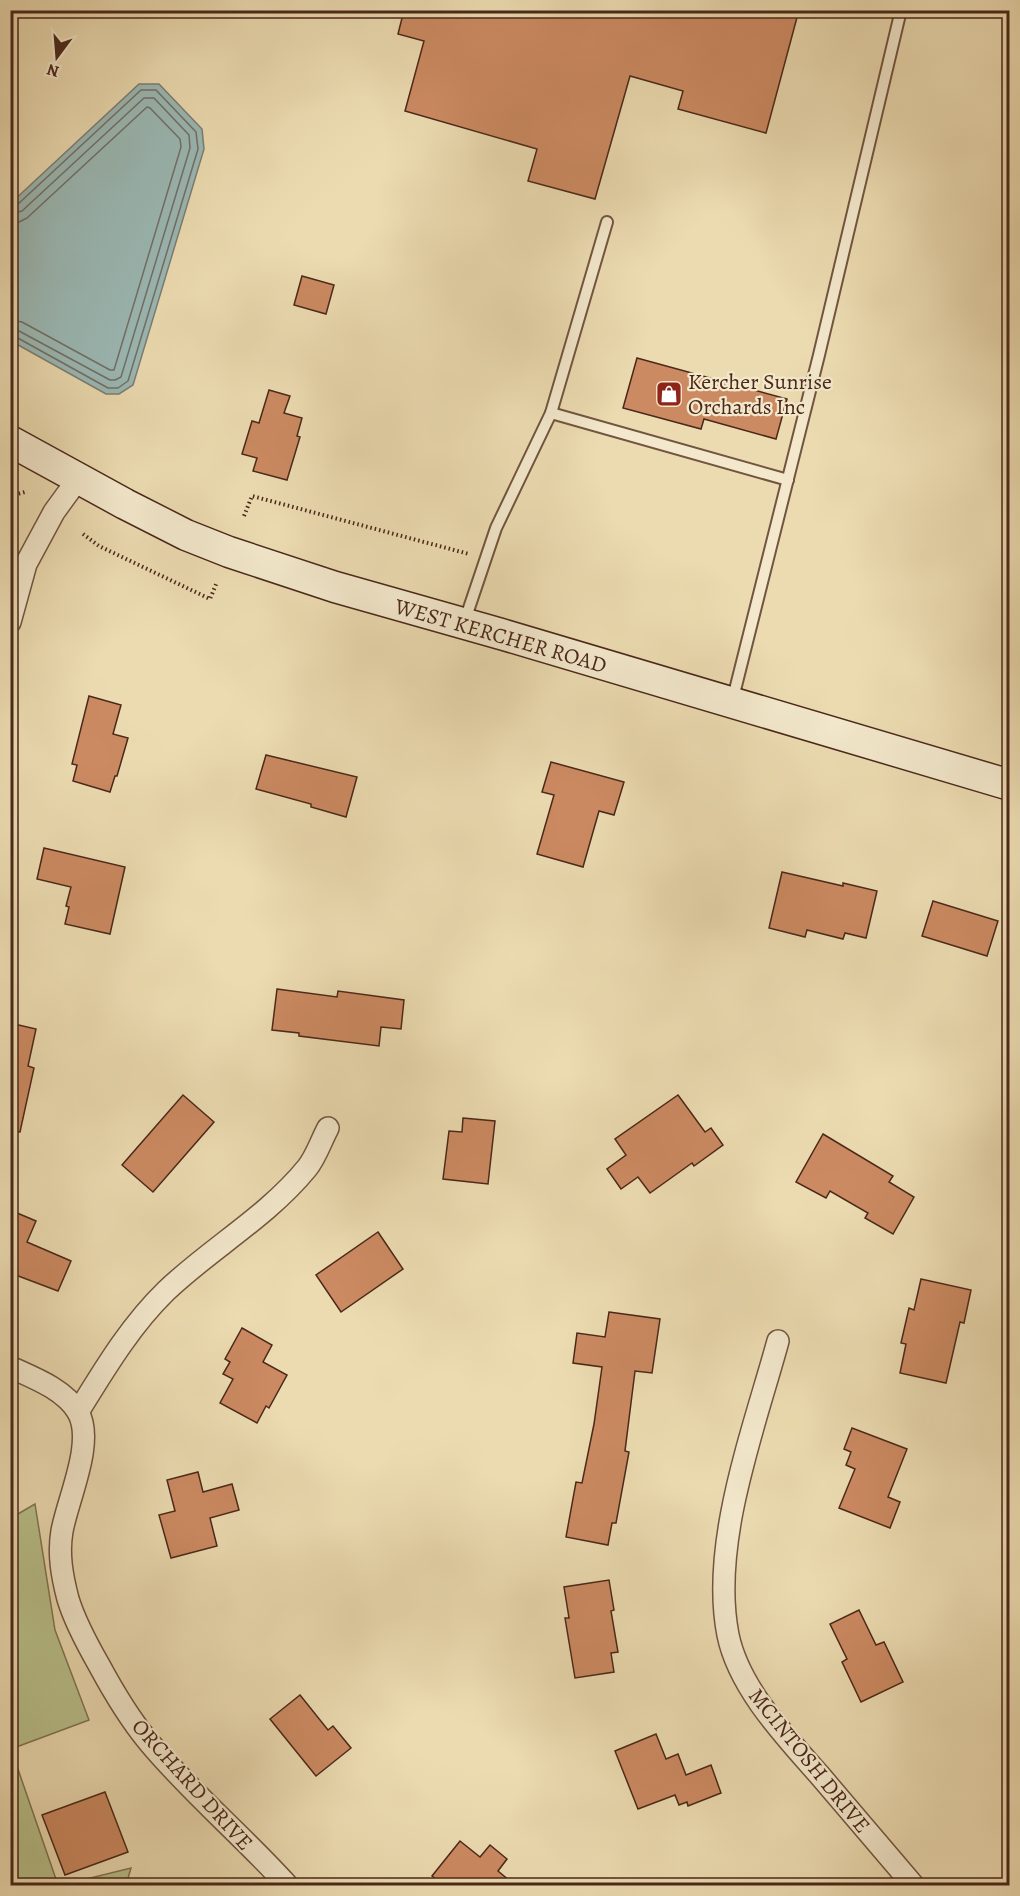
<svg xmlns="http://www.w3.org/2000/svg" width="1020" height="1896" viewBox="0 0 1020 1896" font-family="Alegreya,serif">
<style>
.green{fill:#b8c08b;stroke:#817452;stroke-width:1.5}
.water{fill:#9bb9b5;stroke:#7b7f77;stroke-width:1.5}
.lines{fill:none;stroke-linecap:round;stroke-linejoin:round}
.shore{stroke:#727068;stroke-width:1.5}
.building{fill:#cc8a62;stroke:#4a281a;stroke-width:1.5}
.service-casing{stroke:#725540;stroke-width:14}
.minor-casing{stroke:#725540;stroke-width:24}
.secondary-casing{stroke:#4a281a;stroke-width:33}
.path{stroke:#4a281a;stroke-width:4;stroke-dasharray:1.5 3;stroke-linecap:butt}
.service{stroke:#f3e8cc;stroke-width:10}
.minor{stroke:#f3e8cc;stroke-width:21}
.secondary{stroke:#f3e8cc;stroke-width:30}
.labels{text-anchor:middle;stroke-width:4.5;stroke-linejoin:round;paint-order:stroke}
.poi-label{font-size:22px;fill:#4a281a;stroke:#f3e8cc;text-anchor:start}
.street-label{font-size:22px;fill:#4a281a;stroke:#f3e8cc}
</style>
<rect width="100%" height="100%" fill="#ecdbb1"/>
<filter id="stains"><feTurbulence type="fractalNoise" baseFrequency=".00333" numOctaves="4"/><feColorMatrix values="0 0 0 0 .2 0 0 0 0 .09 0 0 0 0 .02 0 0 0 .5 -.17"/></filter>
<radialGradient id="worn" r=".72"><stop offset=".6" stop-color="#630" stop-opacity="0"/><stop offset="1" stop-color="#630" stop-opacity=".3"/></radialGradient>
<g class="green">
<path d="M35,1504l20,126 34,90 -78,29 47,136h-47v-367z"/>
<path d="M131,1868l-5,17h-64z"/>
</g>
<path class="water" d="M139,84h20l43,45 2,20 -71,236 -14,9h-13l-95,-53v-138z"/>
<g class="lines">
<g class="shore">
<path d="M10,207l7,-2 124,-115h15l40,42 2,17 -70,232 -10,7h-10l-92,-51 -6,-1"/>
<path d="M10,214l12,-3 122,-113h10l35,37 1,13 -69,229 -6,3h-5l-91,-49 -9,-2"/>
<path d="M10,223l9,-1 8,-4 120,-111 3,1 30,31 1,8 -67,223h-4l-88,-48 -12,-2"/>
</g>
</g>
<g class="building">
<path d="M404,10h395l-33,123 -88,-24 5,-18 -53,-15 -35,123 -67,-18 9,-32 -132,-38 19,-70 -26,-7z"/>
<path d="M302,276l32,9 -8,29 -32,-9z"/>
<path d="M637,358l150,41 -11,40 -72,-20 -3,10 -78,-21z"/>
<path d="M269,390l21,6 -6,17 18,5 -5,18 3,1 -13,43 -34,-9 4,-13 -15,-4 10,-33 7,2z"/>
<path d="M89,696l32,9 -8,29 15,4 -11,38h-2l-5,16 -37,-11 4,-16 -5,-1z"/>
<path d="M266,755l91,22 -11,40 -35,-10v-3l-55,-15z"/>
<path d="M551,762l73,20 -10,33 -15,-4 -16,56 -46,-13 17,-59 -12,-3z"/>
<path d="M44,848l81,19 -15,67 -45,-10 4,-17 -3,-1 5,-19 -34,-8z"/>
<path d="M782,872l61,14v-3l34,8 -11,47 -21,-5 -2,6 -36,-9 -2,7 -36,-9z"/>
<path d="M933,901l65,20 -11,35 -65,-20z"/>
<path d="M277,989l60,8 1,-6 66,9 -3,29 -20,-2 -2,19 -80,-10v-3l-27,-3z"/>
<path d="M10,1023l26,6 -8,37 6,2 -14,64 -10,-1z"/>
<path d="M183,1095l31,27 -61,70 -31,-27z"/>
<path d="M678,1095l27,37 6,-4 12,17 -29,21 -2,-3 -42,30 -12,-16 -17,12 -14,-20 19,-14 -11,-16z"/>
<path d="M463,1118l32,3 -7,63 -45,-5 6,-48 13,1z"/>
<path d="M823,1134l70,42 -4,6 25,15 -21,37 -28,-16 3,-5 -38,-22 -4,7 -30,-16z"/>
<path d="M10,1210l26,11 -9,21 44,19 -13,30 -45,-17 -3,7z"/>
<path d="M378,1232l25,37 -62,43 -25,-37z"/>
<path d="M921,1279l50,11 -7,33 -4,-1 -14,61 -46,-10 6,-29 -5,-1 8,-35 5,2z"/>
<path d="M609,1312l51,7 -8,54 -17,-2 -10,80 4,1 -13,71h-4l-4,22 -42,-8 10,-55 6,1 12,-59 8,-57 -29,-4 4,-30 28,4z"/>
<path d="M242,1328l30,17 -9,17 24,13 -18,33 -3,-2 -9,17 -37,-20 13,-24 -10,-5 7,-12 -5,-3z"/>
<path d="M852,1428l55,21 -19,48 12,5 -10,26 -51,-20 16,-39 -9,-4 5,-13 -7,-3z"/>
<path d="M198,1472l5,20 29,-8 7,26 -29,8 7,28 -46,12 -12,-43 16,-4 -8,-31z"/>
<path d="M609,1580l5,30 -3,1 7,41 -7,1 3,19 -39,6 -10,-60h4l-5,-31z"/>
<path d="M859,1610l17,35 8,-3 19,40 -42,20 -19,-40 5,-3 -17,-35z"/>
<path d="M300,1695l28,35 5,-4 18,22 -35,28 -46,-57z"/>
<path d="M656,1734l10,25 12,-5 8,21 25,-10 10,28 -33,13 -1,-4 -8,3 -4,-10 -37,14 -23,-58z"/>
<path d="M105,1792l23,60 -63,23 -23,-60z"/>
<path d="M460,1841l20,16 10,-12 17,14 -9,12 18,15h-72l-12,-10z"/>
</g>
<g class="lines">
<defs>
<g id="service">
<path d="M551,413l237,67"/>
<path d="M464,623l32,-95 55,-115 56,-191"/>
<path d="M732,702l87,-347 82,-345"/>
</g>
<g id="minor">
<path d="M10,622l16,-58 28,-52 24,-33"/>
<path d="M778,1341c-24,88 -68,203 -50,294 11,54 59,103 94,143 31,36 61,72 92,108"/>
<path d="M10,1367c24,11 54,22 68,45 17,30 -10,86 -16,119 -4,23 0,45 6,68 7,23 19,45 31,66 14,26 30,53 49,76 43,52 95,95 140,145"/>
<path d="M78,1412c26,-42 52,-86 88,-121 45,-43 101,-74 141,-123 9,-11 14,-27 21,-40"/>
</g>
<path id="secondary" d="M10,441l115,63 61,31 43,17 106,35 166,47 509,151"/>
</defs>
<use href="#service" class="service-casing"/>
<use href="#minor" class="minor-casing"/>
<use href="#secondary" class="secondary-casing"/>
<g class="path">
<path d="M10,496l15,-4"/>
<path d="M244,516l8,-20 217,58"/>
<path d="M83,534l16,12 111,53 7,-17"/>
</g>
<use href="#service" class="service"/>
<use href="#minor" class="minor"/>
<use href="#secondary" class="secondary"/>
</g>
<defs>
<symbol id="shop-square" viewBox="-11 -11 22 22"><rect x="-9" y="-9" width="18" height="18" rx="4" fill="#8f2418" stroke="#f3e8cc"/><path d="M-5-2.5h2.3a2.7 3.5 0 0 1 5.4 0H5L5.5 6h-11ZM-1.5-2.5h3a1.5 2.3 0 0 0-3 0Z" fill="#fff"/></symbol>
</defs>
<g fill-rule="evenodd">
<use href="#shop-square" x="654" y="379" width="30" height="30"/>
</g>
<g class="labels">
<g class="poi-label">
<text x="688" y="389">Kercher Sunrise<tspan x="688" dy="25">Orchards Inc</tspan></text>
</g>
<g class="street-label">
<text transform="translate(501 635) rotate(16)" y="8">WEST KERCHER ROAD</text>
<text transform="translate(810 1760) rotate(51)" y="8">MCINTOSH DRIVE</text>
<text transform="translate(193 1784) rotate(48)" y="8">ORCHARD DRIVE</text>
</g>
</g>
<rect width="1020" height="1896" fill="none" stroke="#ecdbb1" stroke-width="36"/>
<rect x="12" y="12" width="996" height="1872" fill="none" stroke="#4a281a" stroke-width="3"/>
<rect x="18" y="18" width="984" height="1860" fill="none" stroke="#4a281a" stroke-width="1.5"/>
<g transform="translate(57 57) rotate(196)" stroke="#f3e8cc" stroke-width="4.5" paint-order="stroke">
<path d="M0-4.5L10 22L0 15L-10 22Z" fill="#4a281a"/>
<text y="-9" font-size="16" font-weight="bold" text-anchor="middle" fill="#4a281a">N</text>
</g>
<rect width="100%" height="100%" filter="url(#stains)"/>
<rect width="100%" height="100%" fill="url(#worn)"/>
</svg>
